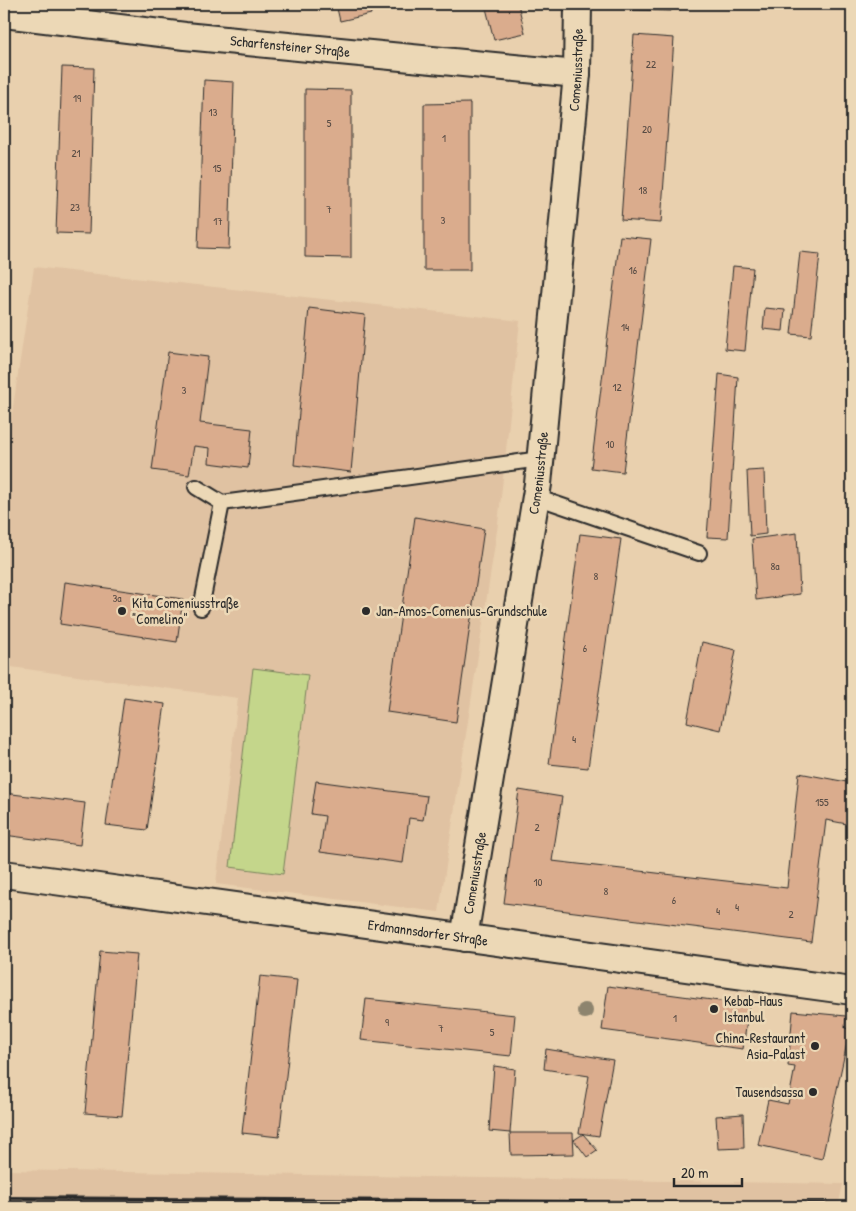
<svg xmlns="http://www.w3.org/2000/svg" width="856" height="1211" viewBox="0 0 856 1211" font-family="'Patrick Hand',sans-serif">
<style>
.built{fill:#e0c2a2}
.green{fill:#c4d68b;stroke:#78805b}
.building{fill:#daac8d;stroke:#2b2b2b}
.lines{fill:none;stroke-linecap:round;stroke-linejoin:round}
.lane-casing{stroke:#2b2b2b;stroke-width:18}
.street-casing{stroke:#2b2b2b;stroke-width:30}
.lane{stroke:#ecd8b6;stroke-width:14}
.street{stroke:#ecd8b6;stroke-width:26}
.rail{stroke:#2b2b2b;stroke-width:4}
.tree{fill:#8d846e}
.poi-dot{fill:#2b2b2b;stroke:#ecd8b6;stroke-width:2}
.labels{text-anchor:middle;stroke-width:5;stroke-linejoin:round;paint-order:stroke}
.number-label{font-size:11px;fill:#574b44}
.street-label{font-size:14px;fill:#2b2b2b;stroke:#ecd8b6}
.poi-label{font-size:14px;fill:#2b2b2b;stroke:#ecd8b6;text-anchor:start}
</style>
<rect width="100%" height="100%" fill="#e9d0ae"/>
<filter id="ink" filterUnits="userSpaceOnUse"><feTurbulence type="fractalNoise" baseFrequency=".02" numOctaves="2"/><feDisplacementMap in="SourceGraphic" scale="10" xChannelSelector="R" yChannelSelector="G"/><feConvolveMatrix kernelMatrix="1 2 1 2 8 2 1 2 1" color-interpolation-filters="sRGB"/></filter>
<g filter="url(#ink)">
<g class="built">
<path d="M34,267l486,54 -22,203 -59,388 -223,-28 22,-186 -234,-32v-199z"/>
<path d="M4,1170l839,14 -5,23h-834z"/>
</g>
<path class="green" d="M253,668l55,7 -25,199 -53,-7z"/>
<g class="building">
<path d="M336,4h33l2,10 -31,7z"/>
<path d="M485,4h33l7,29 -31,7z"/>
<path d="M630,4h42l-1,7 -41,-1z"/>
<path d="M634,35l40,3 -13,185 -40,-3z"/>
<path d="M62,67l32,1 -5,166 -33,-1z"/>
<path d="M204,80l30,2 -5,167 -31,-1z"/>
<path d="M305,89l46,1v168l-46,-1z"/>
<path d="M470,103v167h-46v-166z"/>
<path d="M620,236l31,3 -28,233 -32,-4z"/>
<path d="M800,252l20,2 -9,82 -20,-2z"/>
<path d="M733,266l20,2 -8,83 -20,-2z"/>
<path d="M309,308l56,7 -14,157 -57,-7z"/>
<path d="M765,308l20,2 -2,21 -20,-2z"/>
<path d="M168,352l40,5 -8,66 52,6 -4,39 -39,-5 1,-15 -16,-2 -5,29 -37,-5z"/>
<path d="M719,374l19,3 -10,161 -21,-1z"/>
<path d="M764,470l2,64 -16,2 -3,-65z"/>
<path d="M415,517l69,12 -28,193 -69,-10z"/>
<path d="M797,533l3,61 -44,6 -4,-61z"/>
<path d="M580,534l41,5 -33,229 -39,-4z"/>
<path d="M65,582l118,17 -6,43 -117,-18z"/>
<path d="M702,642l34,8 -16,80 -33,-8z"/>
<path d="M124,698l41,6 -18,126 -41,-5z"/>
<path d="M799,773l53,10v42l-26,-5 -15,122 -307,-39 15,-113 43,7 -10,64 235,27z"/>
<path d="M316,781l111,15 -4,24 -14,-2 -6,45 -83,-11 5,-36 -14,-2z"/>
<path d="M4,793l81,10 -5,42 -76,-10z"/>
<path d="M100,951l37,3 -15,162 -37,-3z"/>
<path d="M260,976l37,4 -18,157 -37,-4z"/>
<path d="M608,986l141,19 -6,44 -141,-19z"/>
<path d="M366,999l149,16 -4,41 -150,-16z"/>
<path d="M793,1011l53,5 -1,12 5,1 -28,130 -64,-14 10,-45 20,4 7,-37 -7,-1z"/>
<path d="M546,1049l67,11 -14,76 -20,-3 10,-57 -45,-7z"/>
<path d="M494,1066l21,3 -5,64 -21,-2z"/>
<path d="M743,1114l1,34 -26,1 -2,-33z"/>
<path d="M510,1133h63l1,21 -63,1z"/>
<path d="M583,1134l14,16 -10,7 -13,-17z"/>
</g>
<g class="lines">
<defs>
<g id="lane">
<path d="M196,487l26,16 318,-44"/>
<path d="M536,497l163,56"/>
<path d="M201,608l21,-105"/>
</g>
<g id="street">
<path id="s1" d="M4,14l181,22 392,38"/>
<path id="s2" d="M4,874l848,117"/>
<path id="s3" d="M464,938l74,-454 39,-410 1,-70"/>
</g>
</defs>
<use href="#lane" class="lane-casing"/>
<use href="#street" class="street-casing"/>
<use href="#lane" class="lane"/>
<use href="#street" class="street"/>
<path class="rail" d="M4,1198l848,6"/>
</g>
<circle class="tree" cx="585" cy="1011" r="8"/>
</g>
<g class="poi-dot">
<circle cx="122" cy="611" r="5"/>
<circle cx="366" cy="611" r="5"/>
<circle cx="714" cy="1009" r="5"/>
<circle cx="815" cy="1046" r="5"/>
<circle cx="813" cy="1092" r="5"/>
</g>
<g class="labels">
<g class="number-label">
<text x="651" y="68">22</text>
<text x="77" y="102">19</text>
<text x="213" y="116">13</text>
<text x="329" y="127">5</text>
<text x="647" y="133">20</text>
<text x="444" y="142">1</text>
<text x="76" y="157">21</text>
<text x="217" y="172">15</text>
<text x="643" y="194">18</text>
<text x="75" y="211">23</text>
<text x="329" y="213">7</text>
<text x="443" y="224">3</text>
<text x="218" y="225">17</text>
<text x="633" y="274">16</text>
<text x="625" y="331">14</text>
<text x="617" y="391">12</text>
<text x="184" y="394">3</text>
<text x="610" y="448">10</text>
<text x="775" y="570">8a</text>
<text x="596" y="580">8</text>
<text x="117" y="602">3a</text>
<text x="585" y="652">6</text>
<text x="574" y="743">4</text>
<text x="822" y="806">155</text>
<text x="537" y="831">2</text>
<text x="538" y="886">10</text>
<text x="606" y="895">8</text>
<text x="674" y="904">6</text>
<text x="737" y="911">4</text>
<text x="718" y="915">4</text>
<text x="791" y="918">2</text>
<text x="675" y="1022">1</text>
<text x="387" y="1026">9</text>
<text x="441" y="1032">7</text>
<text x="492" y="1036">5</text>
</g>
<g class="street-label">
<text dy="5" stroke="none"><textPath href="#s1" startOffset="288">Scharfensteiner Straße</textPath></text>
<text dy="5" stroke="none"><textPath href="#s3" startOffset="876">Comeniusstraße</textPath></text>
<text dy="5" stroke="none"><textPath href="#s3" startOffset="471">Comeniusstraße</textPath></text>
<text dy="5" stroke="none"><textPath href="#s3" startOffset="66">Comeniusstraße</textPath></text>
<text dy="5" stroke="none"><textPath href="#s2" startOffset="428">Erdmannsdorfer Straße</textPath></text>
</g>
<g class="poi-label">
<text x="132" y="608">Kita Comeniusstraße<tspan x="132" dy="16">"Comelino"</tspan></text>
<text x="376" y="616">Jan-Amos-Comenius-Grundschule</text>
<text x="724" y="1006">Kebab-Haus<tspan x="724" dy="16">Istanbul</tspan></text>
<text x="805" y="1043" text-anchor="end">China-Restaurant<tspan x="805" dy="16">Asia-Palast</tspan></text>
<text x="803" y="1097" text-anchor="end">Tausendsassa</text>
</g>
</g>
<rect width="856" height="1211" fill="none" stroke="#ecd8b6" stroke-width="20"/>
<rect x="10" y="10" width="836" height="1191" fill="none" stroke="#2b2b2b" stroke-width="2" filter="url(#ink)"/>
<path d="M674 1178v8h68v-8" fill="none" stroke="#2b2b2b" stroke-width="2.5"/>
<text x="681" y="1178" font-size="15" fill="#2b2b2b" stroke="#ecd8b6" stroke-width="4" paint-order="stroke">20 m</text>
</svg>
